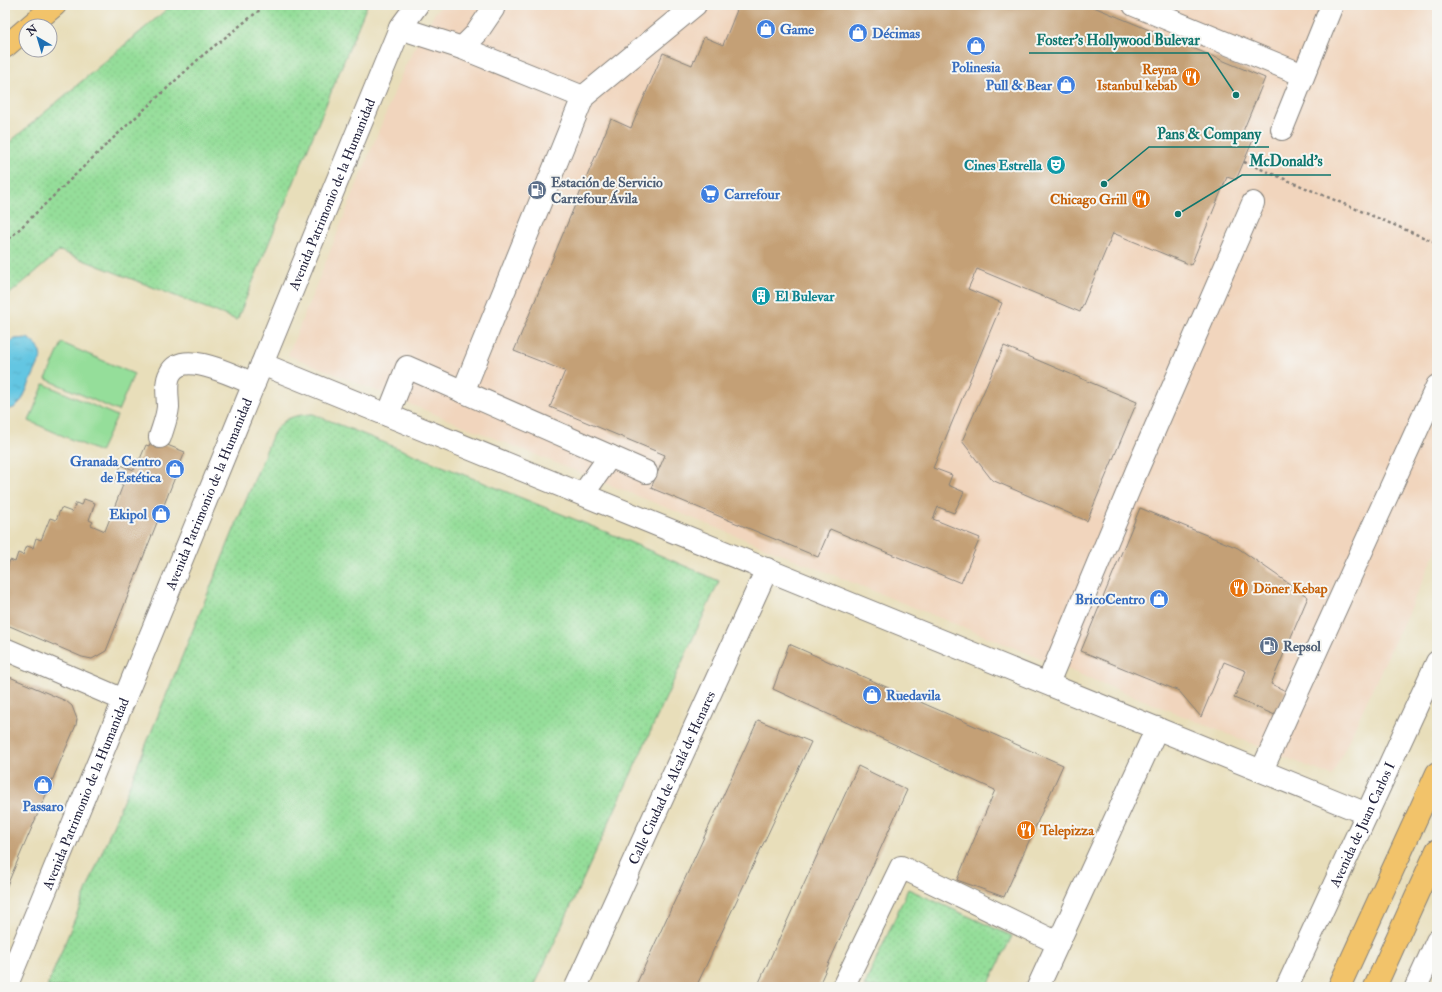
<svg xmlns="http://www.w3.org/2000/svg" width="1442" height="992" viewBox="0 0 1442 992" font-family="'IM FELL Double Pica',serif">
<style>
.built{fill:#f1d5bd}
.grass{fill:url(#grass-dots);stroke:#5c806a}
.pitch{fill:#95de9a;stroke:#5c806a}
.water{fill:url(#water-ripples);stroke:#43748e}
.building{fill:#c4a076}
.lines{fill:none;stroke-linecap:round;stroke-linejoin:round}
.minor-casing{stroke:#85807a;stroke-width:24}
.highway-casing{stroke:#85807a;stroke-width:24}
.path{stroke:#85807a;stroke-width:2.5;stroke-dasharray:3 3;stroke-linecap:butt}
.minor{stroke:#fff;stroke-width:22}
.highway{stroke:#f2c36a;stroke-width:22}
.labels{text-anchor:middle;stroke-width:4;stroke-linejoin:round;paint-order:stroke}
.shop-label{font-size:14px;font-weight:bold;fill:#366cbe;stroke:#f6f6f2;text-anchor:start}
.food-label{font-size:14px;font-weight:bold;fill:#c56008;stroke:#f6f6f2;text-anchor:end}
.culture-label{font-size:14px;font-weight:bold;fill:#0d838f;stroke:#f6f6f2;text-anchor:end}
.service-label{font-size:14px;font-weight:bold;fill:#4e5e75;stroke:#f6f6f2;text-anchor:start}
.street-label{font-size:14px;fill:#22223b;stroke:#f6f6f2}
.leader{fill:none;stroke:#0f766e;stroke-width:1.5}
.callout-dot{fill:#0f766e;stroke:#f6f6f2;stroke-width:1.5}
.callout-label{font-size:15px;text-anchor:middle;font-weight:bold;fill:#0f766e;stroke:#f6f6f2;stroke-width:4;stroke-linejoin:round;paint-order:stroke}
</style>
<defs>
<pattern id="grass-dots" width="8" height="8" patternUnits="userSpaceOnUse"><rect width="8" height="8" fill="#95de9a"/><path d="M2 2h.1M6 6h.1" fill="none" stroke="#80be86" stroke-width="1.8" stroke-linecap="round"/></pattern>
<pattern id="water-ripples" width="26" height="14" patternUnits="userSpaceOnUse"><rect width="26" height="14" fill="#64c6e2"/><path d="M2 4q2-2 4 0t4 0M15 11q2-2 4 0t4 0" fill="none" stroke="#56aac3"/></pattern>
</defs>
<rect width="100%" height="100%" fill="#f6f6f2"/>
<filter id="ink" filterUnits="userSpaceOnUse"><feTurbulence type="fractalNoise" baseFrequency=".025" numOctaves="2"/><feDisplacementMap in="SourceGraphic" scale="8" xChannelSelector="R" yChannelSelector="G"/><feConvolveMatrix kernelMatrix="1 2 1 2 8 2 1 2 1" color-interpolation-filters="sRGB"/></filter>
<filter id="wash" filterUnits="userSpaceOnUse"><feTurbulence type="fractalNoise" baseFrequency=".012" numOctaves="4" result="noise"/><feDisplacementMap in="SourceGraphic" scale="16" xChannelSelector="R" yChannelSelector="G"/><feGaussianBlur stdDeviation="0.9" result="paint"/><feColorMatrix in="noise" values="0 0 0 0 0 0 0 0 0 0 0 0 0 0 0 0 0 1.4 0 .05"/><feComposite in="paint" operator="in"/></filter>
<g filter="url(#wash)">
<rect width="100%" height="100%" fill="#e8deba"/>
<path class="built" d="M443,5h994v545l-105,226 -1044,-421 117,-289 31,-55z"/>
<g class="grass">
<path d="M172,5h195l-130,315 -177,-69 -55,47v-152z"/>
<path d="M313,414l303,122 103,45 -185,406h-487l226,-553c10,-17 22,-19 40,-20z"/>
<path d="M908,889l104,47 -25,51h-123z"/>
</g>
<g class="pitch">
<path d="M62,343l72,31 -16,37 -72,-32z"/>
<path d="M44,384l73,32 -17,36 -71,-31z"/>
</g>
<path class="water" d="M28,338l11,10 2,10 -19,42 -8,8 -9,2v-63l10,-8z"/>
<g id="blocks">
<g class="building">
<path d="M739,5h350l176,73 -24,58 12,4 -17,40 -9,-3 -36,88 -78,-32 -33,79 -103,-43 -9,20 34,14 -69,165 19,7 -4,10 16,7 -10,21 -16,-6 -5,12 47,19 -19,45 -131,-54 -12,28 -167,-69 14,-33 -115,-48 15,-36 -51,-20 97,-232 20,9 32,-75 29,12 12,-28 19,8z"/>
<path d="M1004,346l133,56 -50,119 -95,-41 -30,-39z"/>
<path d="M152,439l33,13 -79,199 -14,8 -10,-2 -77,-33 3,-10 -3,-1v-40l5,-13 5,2 3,-9 5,2 4,-9 6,2 3,-10 5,2 9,-22 6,2 5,-12 11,4 4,-9 5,2 3,-6 11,4 -6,17 4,2 -2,3 14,6 18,-46 -8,-3 6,-17 13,5 4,-11h2l6,-14 3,1z"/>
<path d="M1140,508l98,40 70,49 -37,87 15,7 -11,24 -41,-17 12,-27 -22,-9 -23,55 -22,-26 -98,-40z"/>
<path d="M789,644l274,121 -59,132 -47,-17 38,-90 -222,-101z"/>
<path d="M5,675l61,26 6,5 5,13 -1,6 -71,165v-158l3,-6 -3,-1z"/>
<path d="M758,720l53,22 -115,245h-61z"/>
<path d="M858,766l49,24 -89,197h-61z"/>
</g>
</g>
</g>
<g filter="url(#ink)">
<use href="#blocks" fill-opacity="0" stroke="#85807a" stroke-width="1"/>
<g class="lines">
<defs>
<g id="minor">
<path d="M1134,5l169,70"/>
<path d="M400,28l62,20 121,49"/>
<path d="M462,48l14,-14 17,-25 1,-4"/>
<path d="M1282,129l50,-124"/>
<path d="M262,364l1105,450"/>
<path d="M463,392l120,-295 112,-92"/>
<path d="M388,415l19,-48 239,105"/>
<path d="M160,437c3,-10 7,-19 8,-30 0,-10 -3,-24 2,-33 12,-26 66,3 84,10"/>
<path d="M583,494l27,-38"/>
<path d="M5,649l119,51"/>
<path d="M1048,683l89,-213 116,-267"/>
<path d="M1262,770l175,-384"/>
<path id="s1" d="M6,987l394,-959 17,-23"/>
<path id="s2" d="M576,987l191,-418"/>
<path d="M843,987l58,-120 157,76"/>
<path d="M1038,987l119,-259"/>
<path id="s3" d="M1287,987l150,-325"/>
<path d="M1416,987l21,-46"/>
</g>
<g id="highway">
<path d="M30,26l25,-21"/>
<path d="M5,47l21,-18"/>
<path d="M1339,987l98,-214"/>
<path d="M1375,987l62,-137"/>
</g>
</defs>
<use href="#minor" class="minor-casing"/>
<use href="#highway" class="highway-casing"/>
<g class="path">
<path d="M1244,162l193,81"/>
<path d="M5,243l102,-99 96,-89 63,-50"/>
</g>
<use href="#minor" class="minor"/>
<use href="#highway" class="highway"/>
</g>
</g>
<defs>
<symbol id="shop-disc" viewBox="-11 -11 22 22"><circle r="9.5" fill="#3f7fe0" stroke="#f6f6f2"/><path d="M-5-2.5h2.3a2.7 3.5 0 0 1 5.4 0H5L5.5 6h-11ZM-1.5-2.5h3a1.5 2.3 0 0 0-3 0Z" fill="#fff"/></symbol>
<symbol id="restaurant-disc" viewBox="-11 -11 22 22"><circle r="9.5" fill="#e8710a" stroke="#f6f6f2"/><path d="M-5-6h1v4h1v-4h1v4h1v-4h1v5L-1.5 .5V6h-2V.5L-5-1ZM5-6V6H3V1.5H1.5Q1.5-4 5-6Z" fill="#fff"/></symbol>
<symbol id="theatre-disc" viewBox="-11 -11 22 22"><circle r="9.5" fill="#0f9aa8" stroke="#f6f6f2"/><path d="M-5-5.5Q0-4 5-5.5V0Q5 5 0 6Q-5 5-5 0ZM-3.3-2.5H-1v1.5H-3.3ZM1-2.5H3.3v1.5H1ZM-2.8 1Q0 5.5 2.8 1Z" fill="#fff"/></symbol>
<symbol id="fuel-disc" viewBox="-11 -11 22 22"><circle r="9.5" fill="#5c6f8a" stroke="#f6f6f2"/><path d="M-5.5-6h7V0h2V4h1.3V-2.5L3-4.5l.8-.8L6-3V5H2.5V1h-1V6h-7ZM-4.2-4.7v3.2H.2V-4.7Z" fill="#fff"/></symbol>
<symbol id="supermarket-disc" viewBox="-11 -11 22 22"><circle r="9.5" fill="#3f7fe0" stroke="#f6f6f2"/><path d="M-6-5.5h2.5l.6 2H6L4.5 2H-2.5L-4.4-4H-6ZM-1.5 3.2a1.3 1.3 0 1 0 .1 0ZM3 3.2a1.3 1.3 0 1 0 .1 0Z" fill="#fff"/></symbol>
<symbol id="building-disc" viewBox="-11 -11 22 22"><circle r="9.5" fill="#0f9aa8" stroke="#f6f6f2"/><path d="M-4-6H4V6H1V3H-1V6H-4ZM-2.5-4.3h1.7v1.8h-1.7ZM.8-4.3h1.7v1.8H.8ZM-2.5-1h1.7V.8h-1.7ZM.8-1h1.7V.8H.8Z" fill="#fff"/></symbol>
</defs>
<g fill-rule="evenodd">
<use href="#shop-disc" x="755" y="18" width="22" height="22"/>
<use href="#shop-disc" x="847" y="22" width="22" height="22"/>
<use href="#shop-disc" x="965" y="35" width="22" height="22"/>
<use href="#restaurant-disc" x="1180" y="66" width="22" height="22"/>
<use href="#shop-disc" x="1055" y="74" width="22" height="22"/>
<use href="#theatre-disc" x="1045" y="154" width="22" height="22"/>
<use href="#fuel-disc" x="526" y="179" width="22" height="22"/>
<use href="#supermarket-disc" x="699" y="183" width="22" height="22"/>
<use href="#restaurant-disc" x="1130" y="188" width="22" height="22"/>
<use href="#building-disc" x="750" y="285" width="22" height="22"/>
<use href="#shop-disc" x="164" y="458" width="22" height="22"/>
<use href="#shop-disc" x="150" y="503" width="22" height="22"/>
<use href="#restaurant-disc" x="1228" y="577" width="22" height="22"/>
<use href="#shop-disc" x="1148" y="588" width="22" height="22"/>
<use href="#fuel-disc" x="1258" y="635" width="22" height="22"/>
<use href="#shop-disc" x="861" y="684" width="22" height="22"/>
<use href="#shop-disc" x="32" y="774" width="22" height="22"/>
<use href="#restaurant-disc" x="1015" y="819" width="22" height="22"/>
</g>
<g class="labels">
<g class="shop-label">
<text x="780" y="34">Game</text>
<text x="872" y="38">Décimas</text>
<text x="976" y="72" text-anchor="middle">Polinesia</text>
<text x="1052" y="90" text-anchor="end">Pull &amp; Bear</text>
<text x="724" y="199">Carrefour</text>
<text x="161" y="466" text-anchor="end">Granada Centro<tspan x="161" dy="16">de Estética</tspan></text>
<text x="147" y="519" text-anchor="end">Ekipol</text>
<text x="1145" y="604" text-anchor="end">BricoCentro</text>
<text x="886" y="700">Ruedavila</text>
<text x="43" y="811" text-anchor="middle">Passaro</text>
</g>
<g class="food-label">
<text x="1177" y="74">Reyna<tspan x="1177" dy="16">Istanbul kebab</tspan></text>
<text x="1127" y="204">Chicago Grill</text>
<text x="1253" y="593" text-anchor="start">Döner Kebap</text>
<text x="1040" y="835" text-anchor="start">Telepizza</text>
</g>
<g class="culture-label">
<text x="1042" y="170">Cines Estrella</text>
<text x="775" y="301" text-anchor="start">El Bulevar</text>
</g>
<g class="service-label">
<text x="551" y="187">Estación de Servicio<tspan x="551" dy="16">Carrefour Ávila</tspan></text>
<text x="1283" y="651">Repsol</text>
</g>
<g class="street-label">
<text dy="5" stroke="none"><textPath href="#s1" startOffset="857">Avenida Patrimonio de la Humanidad</textPath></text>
<text dy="5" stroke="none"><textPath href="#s1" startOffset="533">Avenida Patrimonio de la Humanidad</textPath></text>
<text dy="5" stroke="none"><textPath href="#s2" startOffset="230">Calle Ciudad de Alcalá de Henares</textPath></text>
<text dy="5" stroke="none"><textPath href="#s1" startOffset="209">Avenida Patrimonio de la Humanidad</textPath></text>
<text dy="5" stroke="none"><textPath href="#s3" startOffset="179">Avenida de Juan Carlos I</textPath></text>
</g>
</g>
<path class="leader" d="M1236 95L1208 53H1029M1104 184L1149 147H1269M1178 214L1242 175H1331"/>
<g class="callout-dot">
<circle cx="1236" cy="95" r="4"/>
<circle cx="1104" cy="184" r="4"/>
<circle cx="1178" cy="214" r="4"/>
</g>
<g class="callout-label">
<text x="1118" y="45">Foster's Hollywood Bulevar</text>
<text x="1209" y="139">Pans &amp; Company</text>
<text x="1286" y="166">McDonald's</text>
</g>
<rect width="1442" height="992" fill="none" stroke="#f6f6f2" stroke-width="20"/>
<g transform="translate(38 38) rotate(322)"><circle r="19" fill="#f6f6f2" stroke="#a1a1a9"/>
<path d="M0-3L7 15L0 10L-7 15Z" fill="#1f6fb2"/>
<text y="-6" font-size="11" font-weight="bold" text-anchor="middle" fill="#22223b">N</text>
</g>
</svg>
